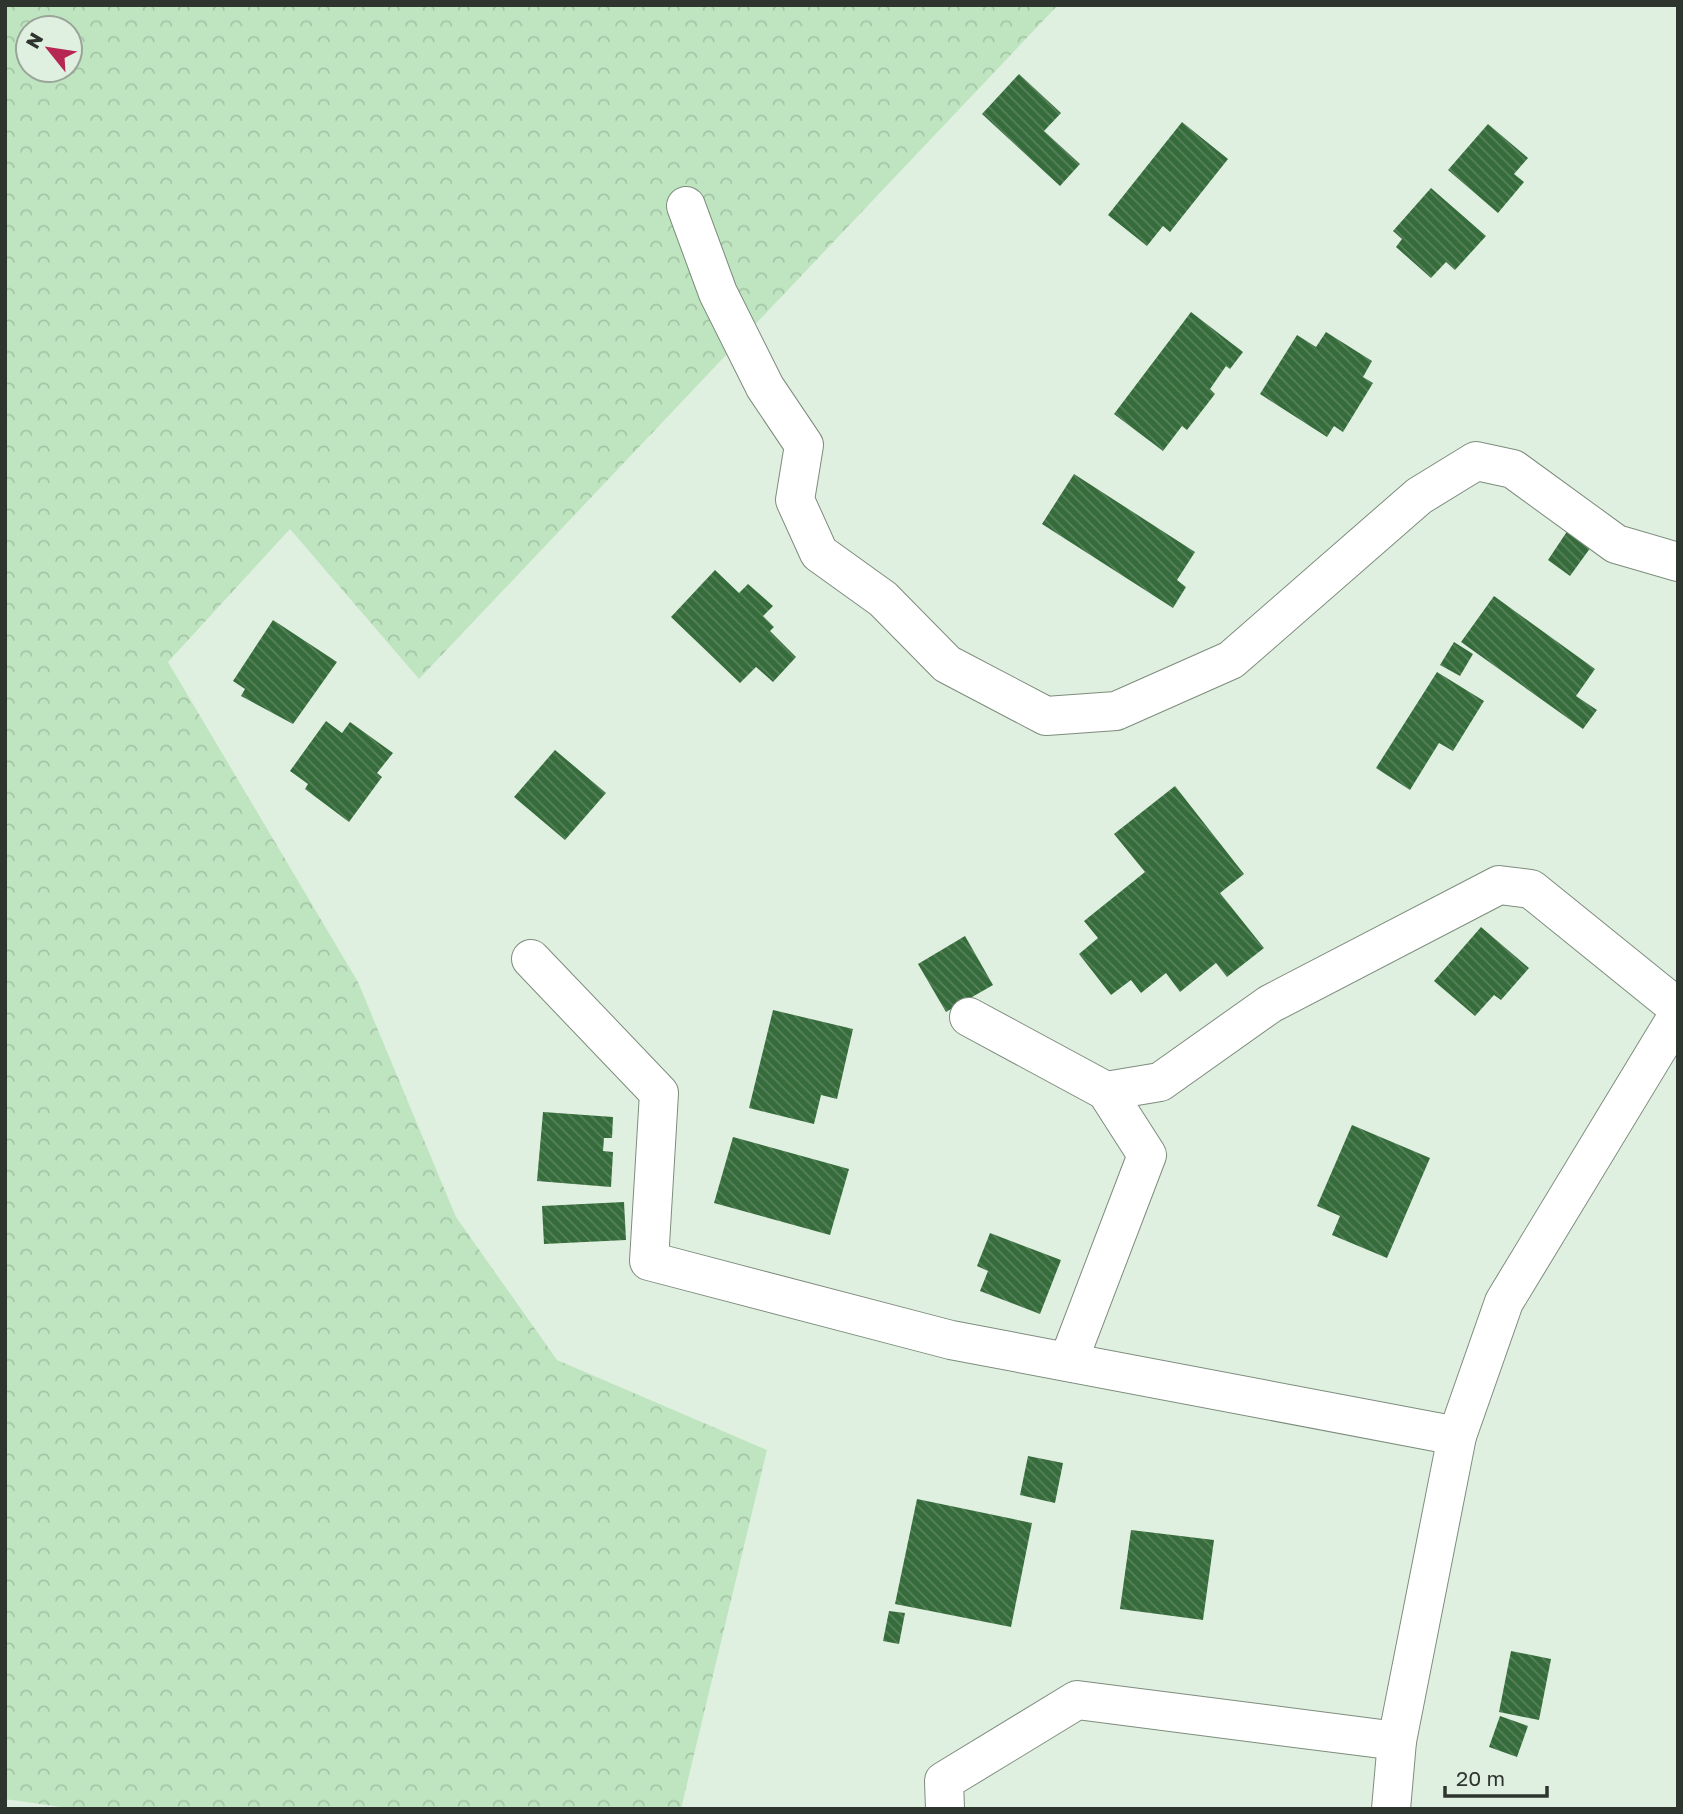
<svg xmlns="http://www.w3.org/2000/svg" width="1683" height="1814" viewBox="0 0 1683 1814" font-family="'Golos Text',sans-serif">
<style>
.forest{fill:url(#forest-crowns);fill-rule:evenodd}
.building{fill:url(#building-back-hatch)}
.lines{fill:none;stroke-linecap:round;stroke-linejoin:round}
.minor-casing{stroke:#7d8c7d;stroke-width:40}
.tertiary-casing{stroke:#7d8c7d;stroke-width:40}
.minor{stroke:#fff;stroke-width:38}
.tertiary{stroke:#fff;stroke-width:38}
</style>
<defs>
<pattern id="forest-crowns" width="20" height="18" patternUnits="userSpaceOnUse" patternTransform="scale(1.75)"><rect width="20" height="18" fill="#bfe5c0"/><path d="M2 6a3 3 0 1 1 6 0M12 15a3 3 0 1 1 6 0" fill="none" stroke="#a4c5a5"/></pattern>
<pattern id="building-back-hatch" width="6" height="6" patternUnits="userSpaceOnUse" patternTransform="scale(1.75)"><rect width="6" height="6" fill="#366c3b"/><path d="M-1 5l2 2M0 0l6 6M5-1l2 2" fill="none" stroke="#58825c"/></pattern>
</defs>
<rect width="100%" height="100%" fill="#e0f0e0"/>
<path class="forest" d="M5,5h1053l-639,674 -129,-150 -122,133 190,320 98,235 101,143 210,90 -86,359h-606l-70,-10zM28,28h42v42h-42z"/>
<g class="building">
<path d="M1019,74l42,39 -17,18 36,33 -20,22 -78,-72z"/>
<path d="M1182,122l46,37 -58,73 -7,-6 -16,20 -39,-31z"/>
<path d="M1488,124l40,34 -14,16 10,8 -26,31 -50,-43z"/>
<path d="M1431,188l55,48 -31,34 -9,-8 -15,16 -35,-31 6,-8 -9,-8z"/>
<path d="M1191,312l52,40 -13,17 -4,-3 -16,23 5,5 -28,36 -5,-4 -19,25 -49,-37z"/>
<path d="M1326,332l46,29 -9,16 10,6 -30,49 -9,-6 -7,11 -67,-43 37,-59 19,12z"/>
<path d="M1074,474l121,78 -18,28 9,7 -13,21 -131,-84z"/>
<path d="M1568,530l23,17 -21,29 -22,-16z"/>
<path d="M715,570l24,23 9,-9 25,22 -10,10 11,11 -4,4 26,26 -23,25 -17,-15 -16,16 -69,-66z"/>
<path d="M1494,596l101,73 -19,27 21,14 -14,19 -122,-87z"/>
<path d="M273,620l64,42 -44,62 -52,-28 4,-7 -12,-8z"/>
<path d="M1454,642l19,12 -13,22 -20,-11z"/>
<path d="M1437,672l47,29 -31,50 -14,-8 -29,47 -34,-22z"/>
<path d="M326,721l16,12 8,-11 43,31 -16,20 5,4 -33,45 -44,-33 3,-5 -18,-13z"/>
<path d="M555,750l51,43 -41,47 -51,-43z"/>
<path d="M1175,786l69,88 -24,19 44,55 -37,29 -11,-14 -36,29 -14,-19 -25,20 -10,-13 -20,15 -32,-41 19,-16 -14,-17 61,-49 -31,-38z"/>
<path d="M1481,927l48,41 -28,32 -7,-5 -19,21 -41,-35z"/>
<path d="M965,936l28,49 -47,27 -28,-48z"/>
<path d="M773,1010l80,19 -16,70 -16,-4 -7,29 -65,-16z"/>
<path d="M543,1112l70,5 -1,21h-8l-1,13 10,1 -2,35 -74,-6z"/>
<path d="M1352,1125l78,33 -43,100 -55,-23 8,-19 -23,-10z"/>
<path d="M733,1137l116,32 -19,66 -116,-32z"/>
<path d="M624,1202l2,38 -82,4 -2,-38z"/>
<path d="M990,1233l71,27 -21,54 -60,-23 8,-20 -11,-5z"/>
<path d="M1028,1456l35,7 -8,40 -35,-8z"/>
<path d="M917,1499l115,24 -21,104 -116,-23z"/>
<path d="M1131,1530l83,10 -11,80 -83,-11z"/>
<path d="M889,1611l16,2 -6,31 -16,-3z"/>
<path d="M1511,1651l40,8 -12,61 -40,-8z"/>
<path d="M1500,1716l28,10 -11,31 -28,-10z"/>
</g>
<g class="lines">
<defs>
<g id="minor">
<path d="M686,206l32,87 47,94 39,58 -9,55 24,53 64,46 64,65 99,52 70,-5 115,-51 188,-164 57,-35 37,8 103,75 62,18"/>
<path d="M531,959l128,134 -10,168 302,79 506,96"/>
<path d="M969,1017l137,74 54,-9 110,-78 229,-119 32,4 147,119"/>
<path d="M1068,1362l79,-207 -41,-64"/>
<path d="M945,1809l-1,-28 133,-81 320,41"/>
</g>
<path id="tertiary" d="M1391,1809l6,-68 60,-305 47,-134 174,-287"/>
</defs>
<use href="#minor" class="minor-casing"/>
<use href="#tertiary" class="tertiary-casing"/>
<use href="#minor" class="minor"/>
<use href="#tertiary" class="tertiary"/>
</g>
<rect width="1683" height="1814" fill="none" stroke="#2e342e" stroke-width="14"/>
<g transform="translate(49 49) rotate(300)"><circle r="33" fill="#e0f0e0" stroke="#99a599" stroke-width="2"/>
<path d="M0-5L12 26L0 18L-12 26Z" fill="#b72754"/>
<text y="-10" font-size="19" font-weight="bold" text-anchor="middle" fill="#2e342e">N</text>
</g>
<path d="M1445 1786v10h102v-10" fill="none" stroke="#2e342e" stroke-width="3.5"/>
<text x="1456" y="1786" font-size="21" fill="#2e342e" stroke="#e0f0e0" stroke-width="5" paint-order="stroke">20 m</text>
</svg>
